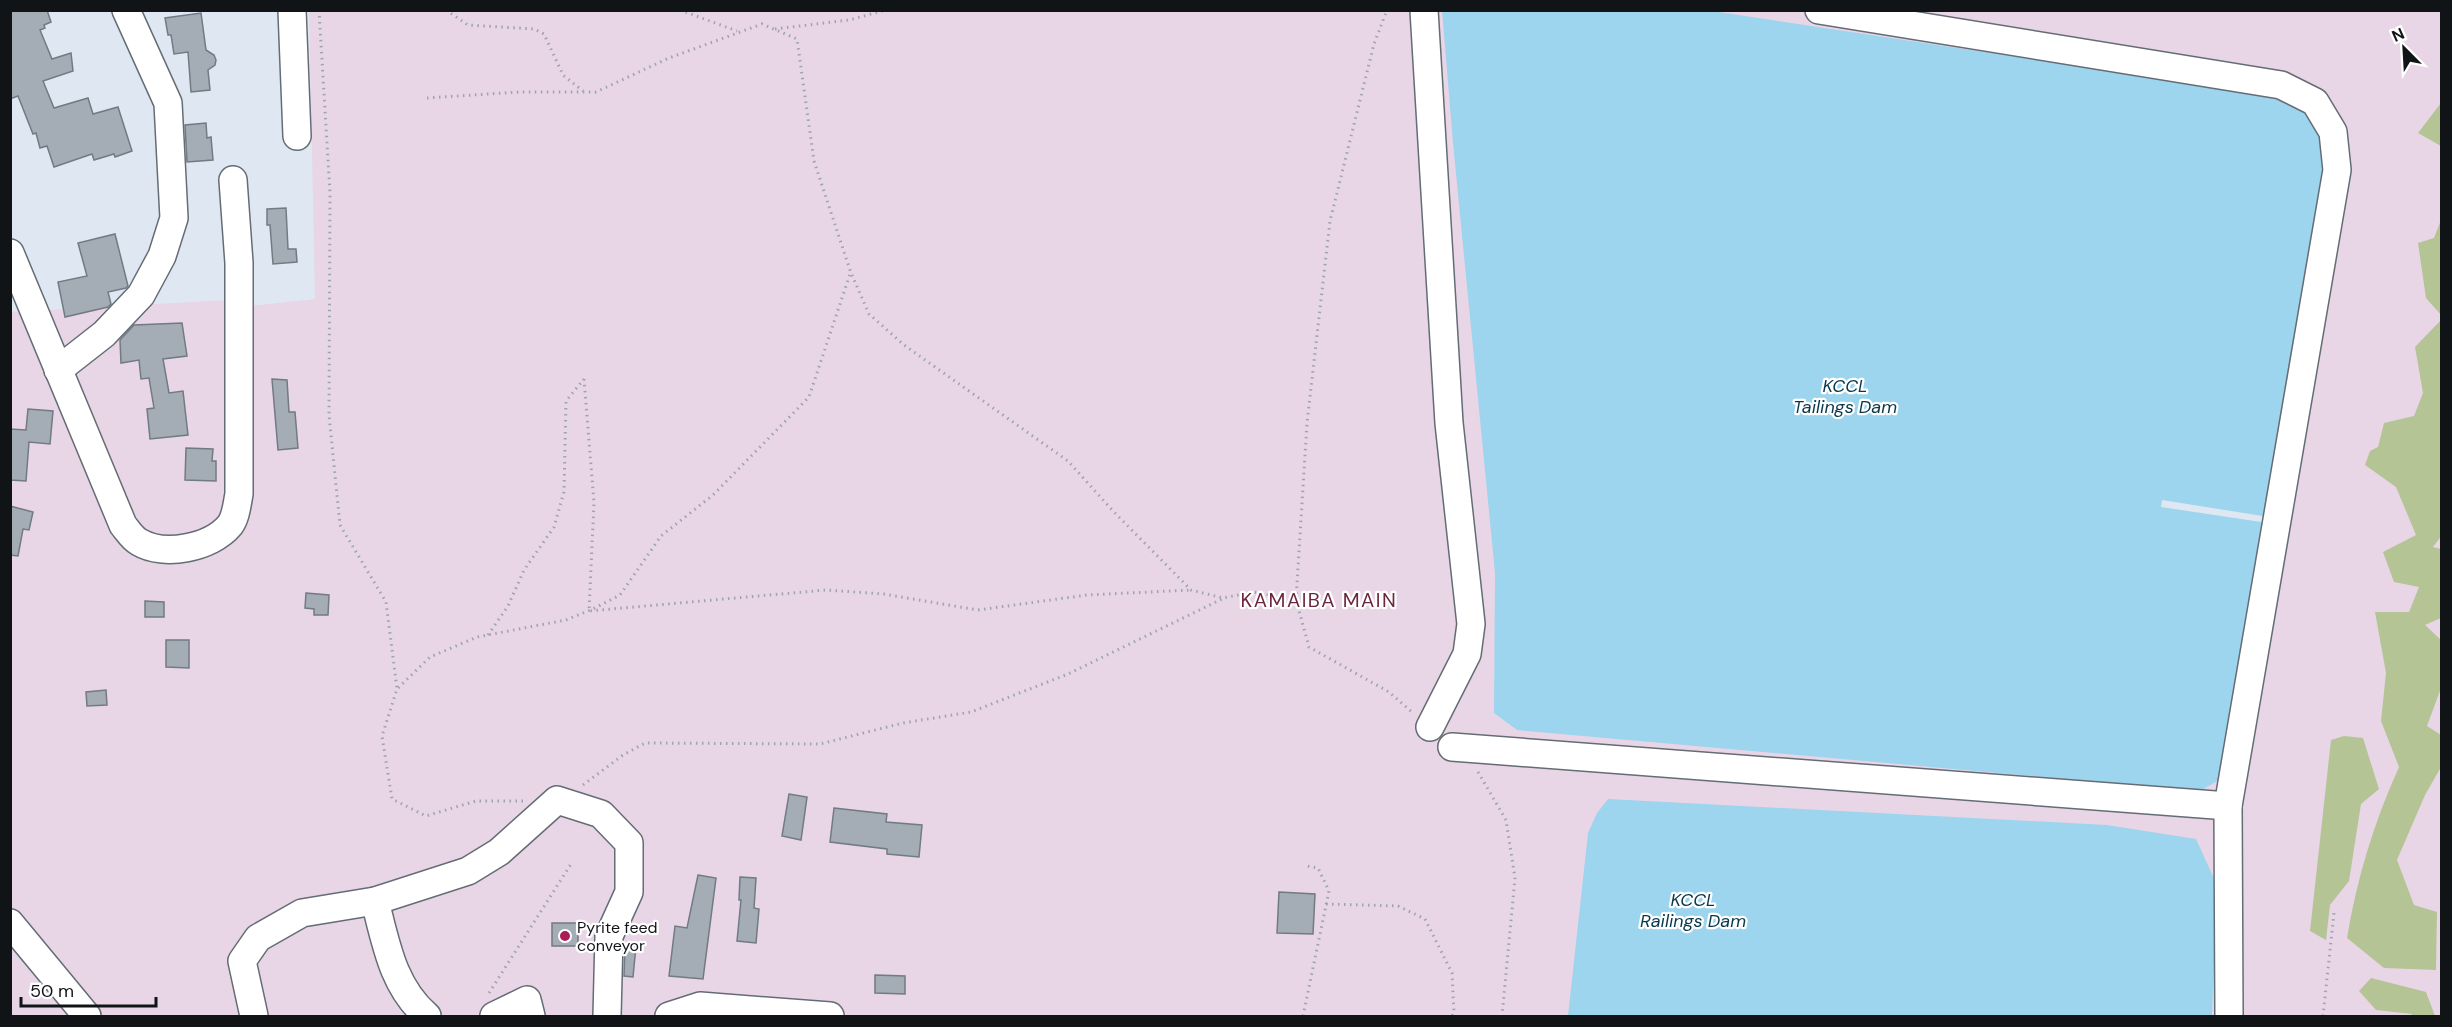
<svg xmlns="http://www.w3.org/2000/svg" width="2452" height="1027" viewBox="0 0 2452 1027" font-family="'DM Sans',sans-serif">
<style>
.industrial{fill:#e8d6e7}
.green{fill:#b4c495}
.water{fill:#9dd4ee}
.pier{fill:#dfe8f2}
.building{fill:#a4acb5;stroke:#727a83;stroke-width:1.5}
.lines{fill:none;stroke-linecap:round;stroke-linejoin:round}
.minor-casing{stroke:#646c74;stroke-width:30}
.path{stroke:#9da4ac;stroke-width:3;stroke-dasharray:1.5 4.5;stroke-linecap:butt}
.minor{stroke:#fff;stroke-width:27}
.poi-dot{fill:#ab1c59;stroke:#fff;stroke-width:2}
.labels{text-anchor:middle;stroke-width:4.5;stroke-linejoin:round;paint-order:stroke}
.poi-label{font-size:16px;fill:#111417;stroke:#fff;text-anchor:start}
.water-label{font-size:18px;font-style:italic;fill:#08394b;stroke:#fff}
.quarter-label{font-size:20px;letter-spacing:1.5px;fill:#6b273e;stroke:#fff}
</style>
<rect width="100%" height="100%" fill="#dfe8f2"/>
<path class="industrial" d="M309,11h2132v1005h-2430v-704l216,-12 11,5h21l56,-6z"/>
<g class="green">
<path d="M2441,103v43l-23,-13z"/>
<path d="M2441,220v95l-15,-17 -8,-55 16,-5z"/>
<path d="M2441,320l1,215 -9,12 8,2v69l-16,7 16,15v48l-14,38 14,9v32l-16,28 -28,65 17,45 23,7 -1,58 -52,-2 -37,-30c10,-60 27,-116 52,-171l-18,-46 5,-48 -11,-61h34l10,-25 -25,-5 -11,-30 33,-17 -20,-48 -31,-22 5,-14 8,-4 6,-24 30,-7 9,-23 -8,-46z"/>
<path d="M2344,736l19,2 16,51 -18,15 -12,77 -19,24 -4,35 -16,-9 21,-191z"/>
<path d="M2371,978l55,14 9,24h-24l1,-2 -36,-4 -17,-19z"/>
</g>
<g class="water">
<path d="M1442,10l270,1 559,84 39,19 19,36 -103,626 -26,15 -683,-61 -23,-17 1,-140 -42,-430z"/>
<path d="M1608,799l499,26 89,14 21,46 -5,131h-644l20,-183 9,-20z"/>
</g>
<path class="pier" d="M2162,500l107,17 -1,6 -107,-16z"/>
<g class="building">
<path d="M10,10h37l4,12 -7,3 1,3 -5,2 12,29 19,-6 2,18 -30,10 11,27 34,-10 5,16 25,-7 14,44 -17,6 -1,-3 -20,6 -2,-6 -38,13 -7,-21 -7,2 -4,-15 -3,1 -15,-38 -8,3z"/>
<path d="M201,13l5,37 8,5 2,5 -1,5 -7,5 2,20 -19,2 -3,-40 -14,2 -3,-19h-3l-3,-17z"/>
<path d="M206,123l1,15 4,-1 2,23 -26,2 -2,-37z"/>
<path d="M286,208l2,41h8l1,13 -24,2 -3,-39h-3v-16z"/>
<path d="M115,234l13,52 -2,2 -18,4 3,12 -3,3 -43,10 -7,-35 29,-6 -9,-33z"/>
<path d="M182,323l5,33 -24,3 6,34 14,-2 5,44 -38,4 -3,-30 7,-1 -5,-30 -8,1 -2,-19 -18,3 -1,-23 14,-15z"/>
<path d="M272,379l15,1 2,32h6l3,36 -20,2z"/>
<path d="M28,409l25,2 -3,33 -21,-2 -3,39 -16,-1v-51l16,1z"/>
<path d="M186,448l27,1 -1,12h4v20l-31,-1z"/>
<path d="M10,506l23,6 -4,18 -6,-1 -5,27 -8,-1z"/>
<path d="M306,593l23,2 -1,20h-14v-6l-9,-1z"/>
<path d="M145,601l19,1v15h-19z"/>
<path d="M166,640h23v28l-23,-1z"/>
<path d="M106,690l1,15 -20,1 -1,-14z"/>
<path d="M789,794l18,3 -6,43 -19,-4z"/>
<path d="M834,808l53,6 -1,8 36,3 -3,32 -32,-3v-5l-57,-7z"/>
<path d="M698,875l18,3 -13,101 -34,-3 6,-50 12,2z"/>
<path d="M740,877l16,1 -2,30 5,1 -3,34 -19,-2 4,-41h-2z"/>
<path d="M1279,892l36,2 -2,40 -36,-1z"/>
<rect x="552" y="923" width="26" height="23"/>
<path d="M625,945l11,1 -3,31 -9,-1z"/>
<path d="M875,975l30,1v18l-30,-1z"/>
</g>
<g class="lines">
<defs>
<g id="minor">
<path d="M292,10l5,126"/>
<path d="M1424,10l25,413 22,201 -4,30 -37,73"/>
<path d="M1819,10l462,75 34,17 18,30 4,38 -109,636 1,210"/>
<path d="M10,253l113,272c5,6 9,13 16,17 25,15 72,6 91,-17 6,-8 7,-21 9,-31v-231l-6,-83"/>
<path d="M58,370l46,-36 37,-39 21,-39 12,-38 -6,-115 -42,-93"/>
<path d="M1452,747l776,59"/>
<path d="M375,901c11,43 18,86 52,115"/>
<path d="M10,923l77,93"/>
<path d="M254,1016l-12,-55 16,-23 44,-25 73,-12 93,-30 31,-19 58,-52 44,14 28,29v49l-20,44 -2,80"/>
<path d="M494,1016l33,-16 4,16"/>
<path d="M669,1016l31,-10 130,10"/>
</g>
</defs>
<use href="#minor" class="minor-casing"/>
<g class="path">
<path d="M319,10l11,183 -1,222 11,110 46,77 11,87"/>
<path d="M446,10l22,15 66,4 10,5 19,41 20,16"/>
<path d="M680,10l57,21"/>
<path d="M775,29l74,-9 37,-10"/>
<path d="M427,98l92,-6h77l73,-34 93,-34 35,15 17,122 37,112 18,41 35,31 164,116 45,50 78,79 32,8 30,-6 43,8 13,47 80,45 24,21"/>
<path d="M584,379l10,124 -5,108 237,-21 58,4 94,16 109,-15 104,-5"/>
<path d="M1296,600l11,-177 23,-202 44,-177 13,-34"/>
<path d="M488,635l20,-29 16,-36 30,-43 10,-35 2,-91 18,-22"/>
<path d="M1478,772l28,48 9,58 -13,138"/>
<path d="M583,785l40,-30 22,-12 175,1 83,-21 68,-11 97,-38 154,-75"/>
<path d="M523,801h-47l-50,15 -34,-17 -10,-63 15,-47 33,-32 47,-20 89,-17 27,-11 27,-14 41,-59 52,-41 96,-98 41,-123"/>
<path d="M1326,904l72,2 27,13 27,54 2,40 -2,3"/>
<path d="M489,993l82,-129"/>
<path d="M1303,1016l26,-125 -11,-23 -11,-2"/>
<path d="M2323,1016l11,-103"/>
</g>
<use href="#minor" class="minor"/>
</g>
<circle class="poi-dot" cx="565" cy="936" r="6"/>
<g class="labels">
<g class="poi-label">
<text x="577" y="933">Pyrite feed<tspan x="577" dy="18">conveyor</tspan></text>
</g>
<g class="water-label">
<text x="1845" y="392">KCCL<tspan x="1845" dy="21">Tailings Dam</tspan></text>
<text x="1693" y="906">KCCL<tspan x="1693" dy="21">Railings Dam</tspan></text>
</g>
<g class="quarter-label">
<text x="1319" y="607">KAMAIBA MAIN</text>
</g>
</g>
<rect width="2452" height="1027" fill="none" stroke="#111417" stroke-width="24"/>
<g transform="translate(2404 48) rotate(336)" stroke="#ffffff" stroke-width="4.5" paint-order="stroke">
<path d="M0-4.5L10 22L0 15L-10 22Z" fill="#111417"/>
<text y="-9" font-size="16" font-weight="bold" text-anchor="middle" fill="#111417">N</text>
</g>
<path d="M21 997v9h135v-9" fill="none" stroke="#111417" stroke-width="3"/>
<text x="30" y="997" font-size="18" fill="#111417" stroke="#ffffff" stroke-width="4.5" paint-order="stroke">50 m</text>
</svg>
